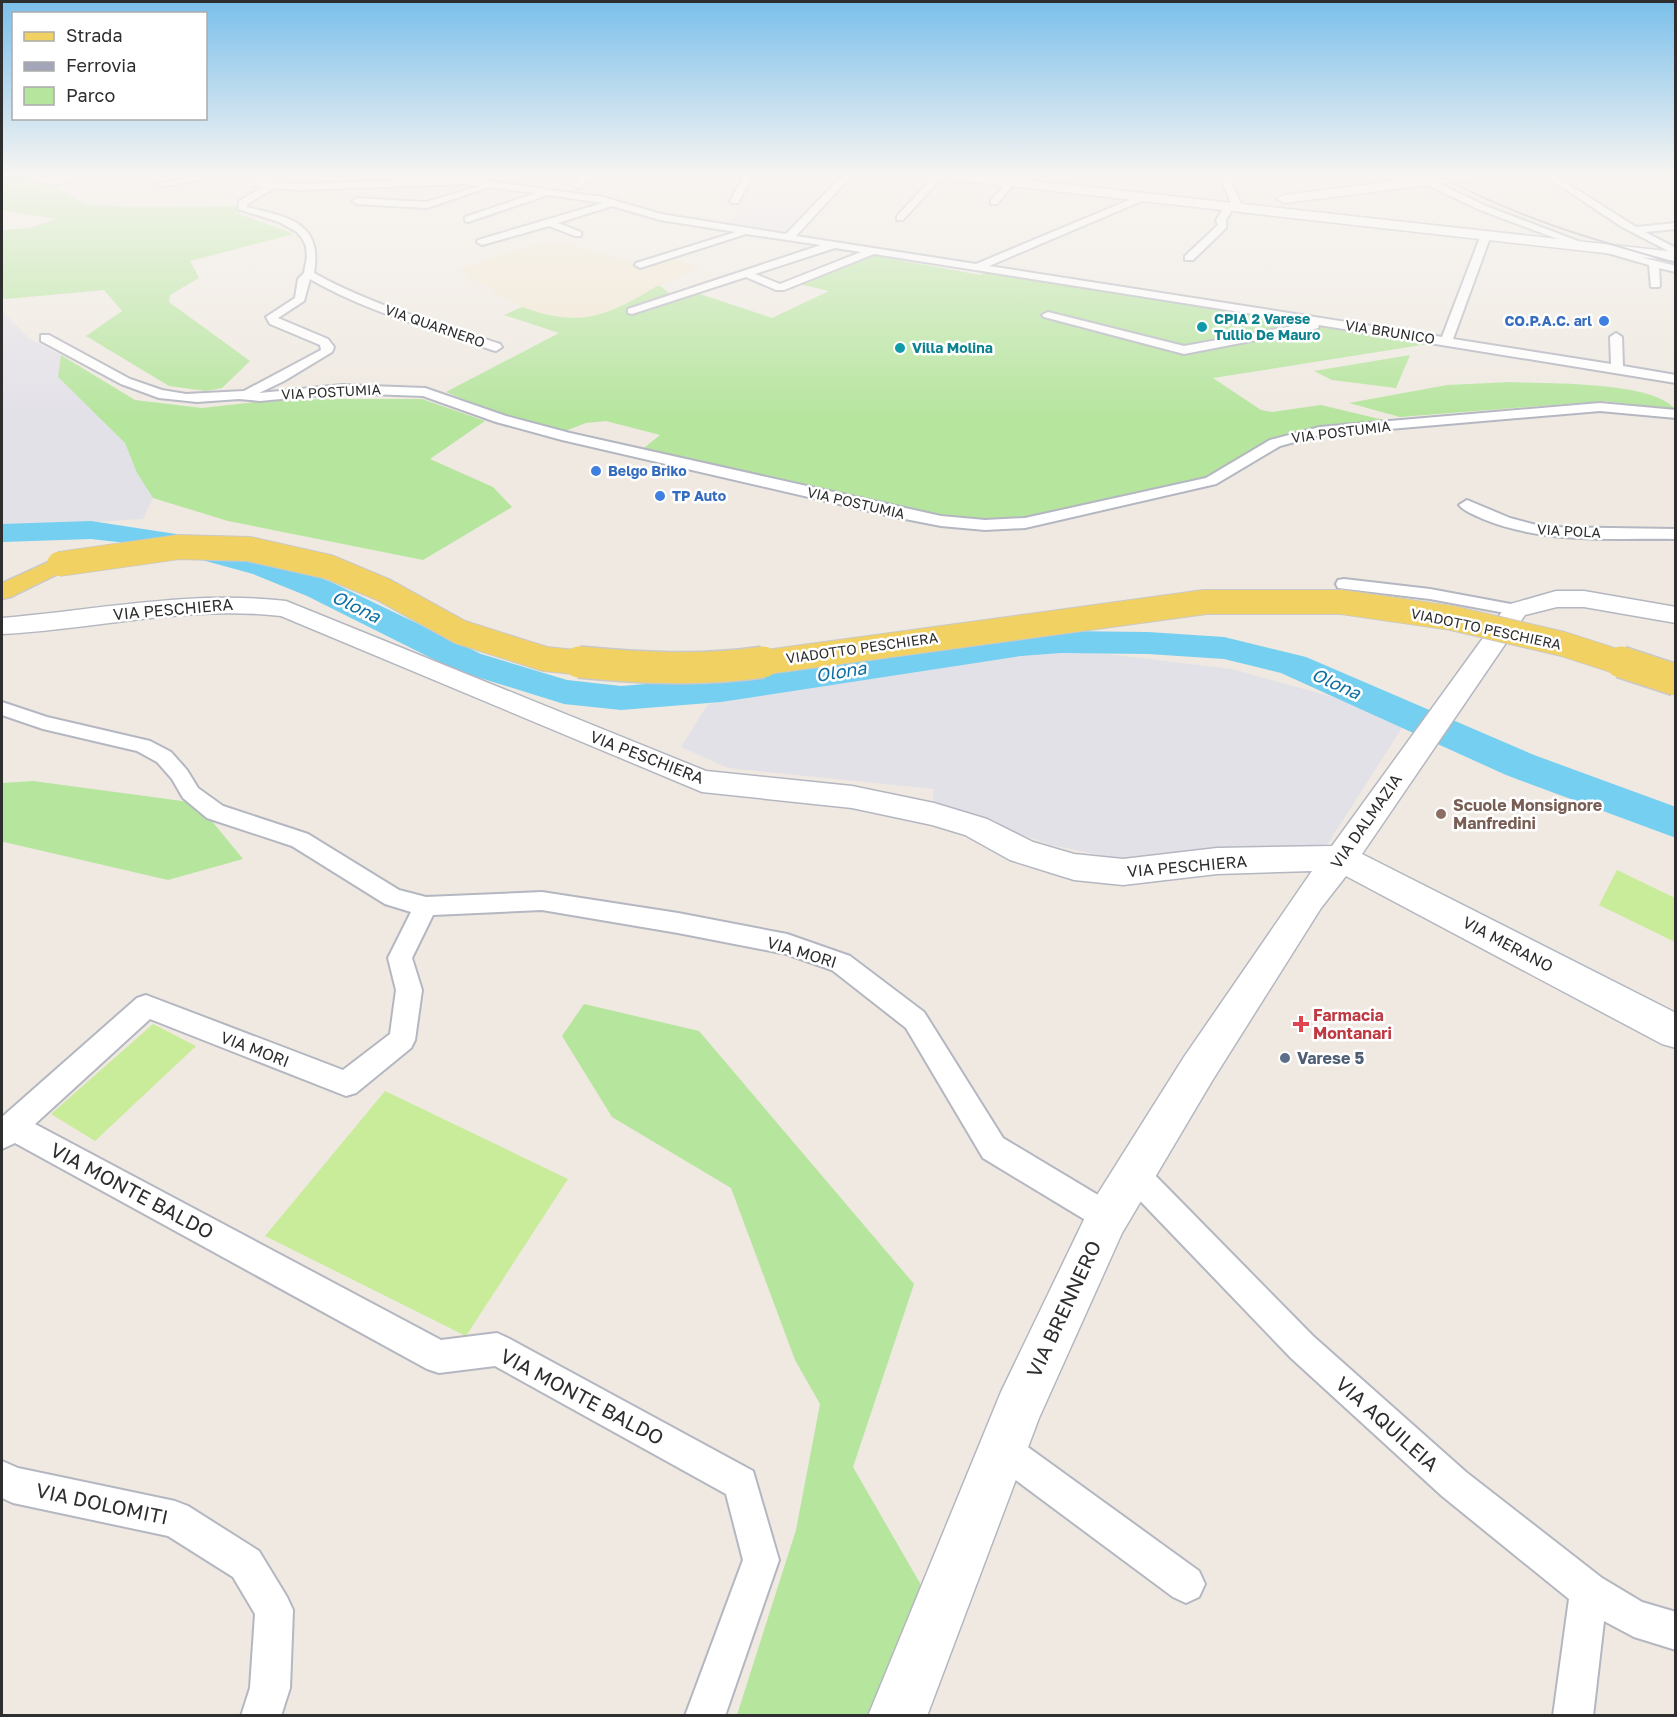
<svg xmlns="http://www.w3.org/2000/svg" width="1677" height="1717" viewBox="0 0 1677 1717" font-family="'Golos Text',sans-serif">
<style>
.industrial{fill:#e3e1e8}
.education{fill:#f0e6d1}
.green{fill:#b6e59e}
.pitch{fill:#c9ec9a}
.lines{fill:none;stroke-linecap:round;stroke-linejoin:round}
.river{fill:#75cff0;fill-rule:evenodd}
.street-casing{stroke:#b4b7c1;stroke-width:4}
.secondary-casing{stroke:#b4b7c1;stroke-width:3}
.primary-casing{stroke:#c9c9c9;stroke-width:3}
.street{fill:#fff;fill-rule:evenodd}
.secondary{fill:#fff;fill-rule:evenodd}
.primary{fill:#f2d163;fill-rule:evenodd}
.rail{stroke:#a3a6b8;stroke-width:2}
.primary-bridge-far1-casing{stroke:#c9c9c9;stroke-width:26;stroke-linecap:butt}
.primary-bridge-casing{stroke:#c9c9c9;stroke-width:34;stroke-linecap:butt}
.primary-bridge-far1{stroke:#f2d163;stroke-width:24}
.primary-bridge{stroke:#f2d163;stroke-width:31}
.shop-dot{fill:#3f7fe0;stroke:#fff;stroke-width:2}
.culture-dot{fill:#0f9aa8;stroke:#fff;stroke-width:2}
.education-dot{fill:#8d6e63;stroke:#fff;stroke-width:2}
.health-dot{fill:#e0444e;stroke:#fff;stroke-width:2}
.service-dot{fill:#5c6f8a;stroke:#fff;stroke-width:2}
.labels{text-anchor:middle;stroke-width:5;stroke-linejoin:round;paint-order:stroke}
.far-culture-label{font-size:14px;font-weight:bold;fill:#0d838f;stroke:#fff;text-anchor:start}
.far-shop-label{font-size:14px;font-weight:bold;fill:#366cbe;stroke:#fff;text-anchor:start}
.far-street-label{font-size:14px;fill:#2e2e2e;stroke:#fff}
.street-label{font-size:16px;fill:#2e2e2e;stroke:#fff}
.education-label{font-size:16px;font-weight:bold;fill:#785e54;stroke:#fff;text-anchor:start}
.health-label{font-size:16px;font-weight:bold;fill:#be3a42;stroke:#fff;text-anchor:start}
.service-label{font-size:16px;font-weight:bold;fill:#4e5e75;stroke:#fff;text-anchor:start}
.water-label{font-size:18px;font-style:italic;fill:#0d6fa3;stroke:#fff}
.near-street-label{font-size:20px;fill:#2e2e2e;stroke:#fff}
</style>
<rect width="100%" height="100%" fill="#efe9e1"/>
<g class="industrial">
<path d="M291,175h192l-5,6 -165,5 -41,-2z"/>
<path d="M750,185l20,2 56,5 -39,40 -55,-8z"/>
<path d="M2,311l28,28 31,16 -3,22 67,66 12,30 16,25 -10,21 -141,9z"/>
<path d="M1050,651l57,3 124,15 102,28 72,26 -78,122 -213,13 -63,-13 -119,-42 2,-14 -206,-21 -47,-21 27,-43 266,-43z"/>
</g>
<path class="education" d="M557,241l88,25 28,-8 25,9 -95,48 -24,5 -37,-5 -20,-8 -25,-13 -5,-6 -19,-7 -14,-12 61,-20z"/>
<g class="green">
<path d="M2,175h18l40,15 25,14 49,3 100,-1 8,9 52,19 -104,27 9,17 -29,17 -1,7 81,59 -28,27 -16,3 -37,-5 -83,-50 36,-25 -18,-21 -98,9 -4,-2v-67l28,-2 26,-9 -54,-9z"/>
<path d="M870,255l111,20 11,-6 438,72 -2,3 -215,34 48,32 11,2 49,-7 71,17 -80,7 -26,5 -26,10 -29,22 -23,11 -186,43 -36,2 -46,-5 -296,-69 16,-13 -54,-14 -20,2 -21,8 -60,-14 -59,-25 113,-59 -55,-18 18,-8c58,21 84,10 135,-21l5,1 13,12 22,-6 75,25 57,-27 -31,-7z"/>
<path d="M61,355l74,45 67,8 54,-6 62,-3h104l63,22 -55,38 63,28 19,20 -89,53 -195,-39 -75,-23 -16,-25 -12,-30 -67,-66z"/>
<path d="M1410,355l-14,33 -64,-8 -18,-9z"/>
<path d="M1511,382c38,2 141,-1 164,27l-71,-8 -204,16 -51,-14 98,-18z"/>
<path d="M33,781l164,22 46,56 -75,21 -164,-38 -2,2v-61z"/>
<path d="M584,1004l115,27 215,253 -61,183 68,118 -38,130h-146l59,-185 24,-126 -25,-44 -64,-172 -119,-71 -50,-81z"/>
</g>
<g class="pitch">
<path d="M1617,870l58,28v44l-76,-37z"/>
<path d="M153,1024l43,22 -101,95 -44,-27z"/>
<path d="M385,1091l183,88 -102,157 -201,-100z"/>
</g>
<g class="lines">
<path class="river" d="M91,521l85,13 99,26 56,22 150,72 86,26 54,6 100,-8 300,-44 40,-3 87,1 76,5 82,20 228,98 142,52v31l-170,-63 -225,-102 -57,-14 -76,-5 -87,-1 -40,3 -300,46 -100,8 -57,-6 -109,-34 -148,-74 -54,-22 -80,-22 -47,-9 -35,-4 -89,3v-18z"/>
<defs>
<g id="street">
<path d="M27,175l27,4 9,-1 -1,-3h8l2,4c-13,9 -32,5 -45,-4z"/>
<path d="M204,175h22l-65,12 -4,-3z"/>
<path d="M274,175h12l-16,7 30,2 165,-6 138,19 58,17 125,20 57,-59h9l-56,61 180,28 165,-69 3,1v4l-155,66 453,71 39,-102 5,-3 5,3 -38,104 158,25 -1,-27 6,-4 6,4 1,29 53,9v8l-357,-58 -1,3 -4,1 -130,25 -140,-37 -2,-2 6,-3 136,34 126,-23 -436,-69 -90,36h-8l-30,-13 -114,37 -4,-1v-4l193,-64 -75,-11 -106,34 -5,-3 1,-2 100,-31 -76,-12 -48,-14 -54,17 23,9v4h-6l-26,-10 -67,19 -5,-3 1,-2 125,-37 -55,-8 -80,27 -3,-1v-4l71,-24 -47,-6 -62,21 -70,-4 -5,-3 5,-3 69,4 54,-16 -15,-2 -165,6 -25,-2 -28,16v3c41,10 76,15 67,66 59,33 123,50 186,71l2,3 -6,4 -4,-1c-62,-22 -125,-38 -182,-71l-6,22 -26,17 50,21 6,8 -2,5 -48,29 -25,12 83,-8 83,3 81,28 64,17 371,83 44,4 40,-2 181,-40 64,-38 50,-13 280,-24 76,7v8l-76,-7 -280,24 -40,11 -64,38 -191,44 -40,2 -44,-4 -46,-9 -333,-77 -66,-18 -73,-26 -81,-3 -82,8 -21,-2 -42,3 -38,-4 -38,-14 -80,-43v-6h8l81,44 32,11 24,4 58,-3 77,-41 -1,-5 -50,-21 -4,-7 29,-19 3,-19 6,-6 3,-16 -1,-11 -4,-8 -5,-6 -18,-10 -41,-13 1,-8 25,-14 -10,-1v-4zM835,248l26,4 -81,32 -25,-10z"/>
<path d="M586,175h9l-14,13h-6v-4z"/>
<path d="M745,175h8l-15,28h-6l-2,-2z"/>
<path d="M935,175h9l-41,45h-6v-4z"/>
<path d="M1220,175h8l14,31 -2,2 -8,-2z"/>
<path d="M1379,175h11l19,10 -7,2z"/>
<path d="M1544,175h10l82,52 40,-4v6l-31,3 31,16v7l-54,-28z"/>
<path d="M1425,180h6l55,26 105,40 -9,2 -102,-38 -55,-26z"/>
<path d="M1008,181l7,2 -18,21h-6v-4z"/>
<path d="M1225,206l8,2 -7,12v8l-33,32h-8v-4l33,-31 -2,-5z"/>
<path d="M1597,246l79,20v6l-17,-4 1,17 -1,2h-8l-2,-22 -52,-15z"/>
<path d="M1467,500l43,18 34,9 132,2v10c-65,-1 -132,5 -193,-20 -8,-4 -18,-7 -24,-14z"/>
<path d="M1344,579l86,10 86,16 6,1 3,4 -3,4 -6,1 -86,-16 -92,-11 -2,-4 2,-4z"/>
<path d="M2,702l45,15 103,24 21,11 16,18 11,18 25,18 85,28 91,56 27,7 116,-5 136,21 109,21 63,22 74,56 79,126 115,69 4,11 -4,11 -11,4 -124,-75 -77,-130 -74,-58 -46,-16 -108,-21 -136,-23 -109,5 -21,43 10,32 -7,50 -4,8 -55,45 -10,3 -196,-77 -115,105 406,216 56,-7 11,5 245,133 26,89 -54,156h-40l58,-156 -17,-66 -231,-128 -56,7 -12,-4 -412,-226 -13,6v-32l135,-119 9,-3 197,75 47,-36 6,-44 -8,-32 23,-46 -26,-8 -93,-58 -85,-28 -24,-20 -11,-19 -15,-17 -20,-11 -94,-22 -41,-14z"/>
<path d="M1133,1159l10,4 170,173 153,136 136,106 40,24 34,10v38l-42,-13 -30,-16 -11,95h-40l16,-117 -127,-103 -151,-138 -168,-175 -4,-10 4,-10z"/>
<path d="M1002,1432l12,5 185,134 6,13 -6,13 -13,6 -13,-6 -183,-136 -5,-12 5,-12z"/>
<path d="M2,1461l16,7 157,33 13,5 71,45 28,46 6,13 -3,78 -9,28h-40l9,-28 5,-74 -22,-37 -65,-41 -155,-33 -11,-5z"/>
</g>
<g id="secondary">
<path d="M940,175h41l695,77v9l-730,-82z"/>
<path d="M1445,175h38l-6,4 -193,24 -7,-4 7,-4z"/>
<path d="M1556,591h28l92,16v16l-92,-16h-27l-32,8 -163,239 314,159v35l-14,-4 -316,-168 -25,32 -109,173 -90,152 -83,185 -112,298h-59l133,-324 91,-189 92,-146 128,-186 -95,3 -94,11 -49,-5 -64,-20 -45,-25 -33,-10 -80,-17 -150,-16 -421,-176c-95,-11 -185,13 -279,18v-16c95,-8 188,-28 284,-17l420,170 146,15 82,17 53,16 46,23 41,12 49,5 94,-11 115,-2 175,-241z"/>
</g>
<path id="primary" d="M59,557l9,2 3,5 -3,5 -57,28 -9,2v-16z"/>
</defs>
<use href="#street" class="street-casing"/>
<use href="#secondary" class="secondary-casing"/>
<use href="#primary" class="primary-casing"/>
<use href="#street" class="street"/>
<use href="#secondary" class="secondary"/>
<use href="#primary" class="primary"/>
<path class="rail" d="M1439,175c75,42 155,65 237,88"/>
<defs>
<g id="primary-bridge-far1">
<path d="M59,564l120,-17 70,2 80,18 55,23 76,42 85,27 49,5"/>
<path d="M752,664l453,-62h136l111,16 111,26 62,20"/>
</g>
<g id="primary-bridge">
<path d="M579,662c61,6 123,9 184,0"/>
<path d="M1621,662l55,18"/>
</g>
</defs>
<use href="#primary-bridge-far1" class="primary-bridge-far1-casing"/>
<use href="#primary-bridge" class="primary-bridge-casing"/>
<use href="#primary-bridge-far1" class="primary-bridge-far1"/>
<use href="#primary-bridge" class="primary-bridge"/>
</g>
<linearGradient id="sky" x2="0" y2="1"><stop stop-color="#7abfeb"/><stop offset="0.42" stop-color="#f8f5f2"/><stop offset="1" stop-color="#f8f5f2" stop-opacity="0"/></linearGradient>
<rect width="1677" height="416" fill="url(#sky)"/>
<g class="shop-dot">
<circle cx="1604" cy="321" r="6"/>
<circle cx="596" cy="471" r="6"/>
<circle cx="660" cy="496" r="6"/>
</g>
<g class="culture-dot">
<circle cx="1202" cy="327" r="6"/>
<circle cx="900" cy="348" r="6"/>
</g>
<circle class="education-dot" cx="1441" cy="814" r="6"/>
<path class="health-dot" d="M1298 1015h6v6h6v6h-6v6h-6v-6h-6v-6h6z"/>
<circle class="service-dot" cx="1285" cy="1058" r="6"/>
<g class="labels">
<g class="far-culture-label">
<text x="1214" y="324">CPIA 2 Varese<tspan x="1214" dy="16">Tullio De Mauro</tspan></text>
<text x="912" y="353">Villa Molina</text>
</g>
<g class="far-shop-label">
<text x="1592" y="326" text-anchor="end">CO.P.A.C. arl</text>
<text x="608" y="476">Belgo Briko</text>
<text x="672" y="501">TP Auto</text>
</g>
<g class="far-street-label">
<text transform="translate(435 326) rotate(19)" y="5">VIA QUARNERO</text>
<text transform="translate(1390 332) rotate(9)" y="5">VIA BRUNICO</text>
<text transform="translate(331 392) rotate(-3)" y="5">VIA POSTUMIA</text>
<text transform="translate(1341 432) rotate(-7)" y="5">VIA POSTUMIA</text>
<text transform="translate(856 503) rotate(13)" y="5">VIA POSTUMIA</text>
<text transform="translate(1569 531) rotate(3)" y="5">VIA POLA</text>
<text transform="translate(1486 629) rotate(12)" y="5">VIADOTTO PESCHIERA</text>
<text transform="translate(862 648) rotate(-8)" y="5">VIADOTTO PESCHIERA</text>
</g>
<g class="street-label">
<text transform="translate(173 609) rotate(-5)" y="6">VIA PESCHIERA</text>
<text transform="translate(647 757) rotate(21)" y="6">VIA PESCHIERA</text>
<text transform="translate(1366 821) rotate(-55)" y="6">VIA DALMAZIA</text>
<text transform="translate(1187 866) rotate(-5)" y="6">VIA PESCHIERA</text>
<text transform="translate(1508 944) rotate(28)" y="6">VIA MERANO</text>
<text transform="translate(802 952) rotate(17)" y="6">VIA MORI</text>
<text transform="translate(255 1049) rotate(21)" y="6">VIA MORI</text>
</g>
<g class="education-label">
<text x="1453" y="811">Scuole Monsignore<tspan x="1453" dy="18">Manfredini</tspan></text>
</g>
<g class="health-label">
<text x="1313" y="1021">Farmacia<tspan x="1313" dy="18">Montanari</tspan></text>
</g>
<g class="service-label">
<text x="1297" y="1064">Varese 5</text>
</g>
<g class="water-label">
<text transform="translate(356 607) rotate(26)" y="6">Olona</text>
<text transform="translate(841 672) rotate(-9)" y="6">Olona</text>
<text transform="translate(1336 684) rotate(24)" y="6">Olona</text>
</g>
<g class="near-street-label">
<text transform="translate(132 1191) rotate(28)" y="7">VIA MONTE BALDO</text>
<text transform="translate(1064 1309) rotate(-65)" y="7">VIA BRENNERO</text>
<text transform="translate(582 1397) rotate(28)" y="7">VIA MONTE BALDO</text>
<text transform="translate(1387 1424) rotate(42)" y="7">VIA AQUILEIA</text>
<text transform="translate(102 1504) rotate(12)" y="7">VIA DOLOMITI</text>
</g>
</g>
<rect width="1677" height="1717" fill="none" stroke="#2e2e2e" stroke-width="6"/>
<rect x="12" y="12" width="195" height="108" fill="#ffffff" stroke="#ababab" stroke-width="1.5"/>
<rect x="24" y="32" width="30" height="9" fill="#f2d163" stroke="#ababab" stroke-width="1.5"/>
<text x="66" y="42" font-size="18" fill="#2e2e2e">Strada</text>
<rect x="24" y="62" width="30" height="9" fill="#a3a6b8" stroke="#ababab" stroke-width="1.5"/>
<text x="66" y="72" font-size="18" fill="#2e2e2e">Ferrovia</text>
<rect x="24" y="87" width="30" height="18" fill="#b6e59e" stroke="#ababab" stroke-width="1.5"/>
<text x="66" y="102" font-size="18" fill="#2e2e2e">Parco</text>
</svg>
